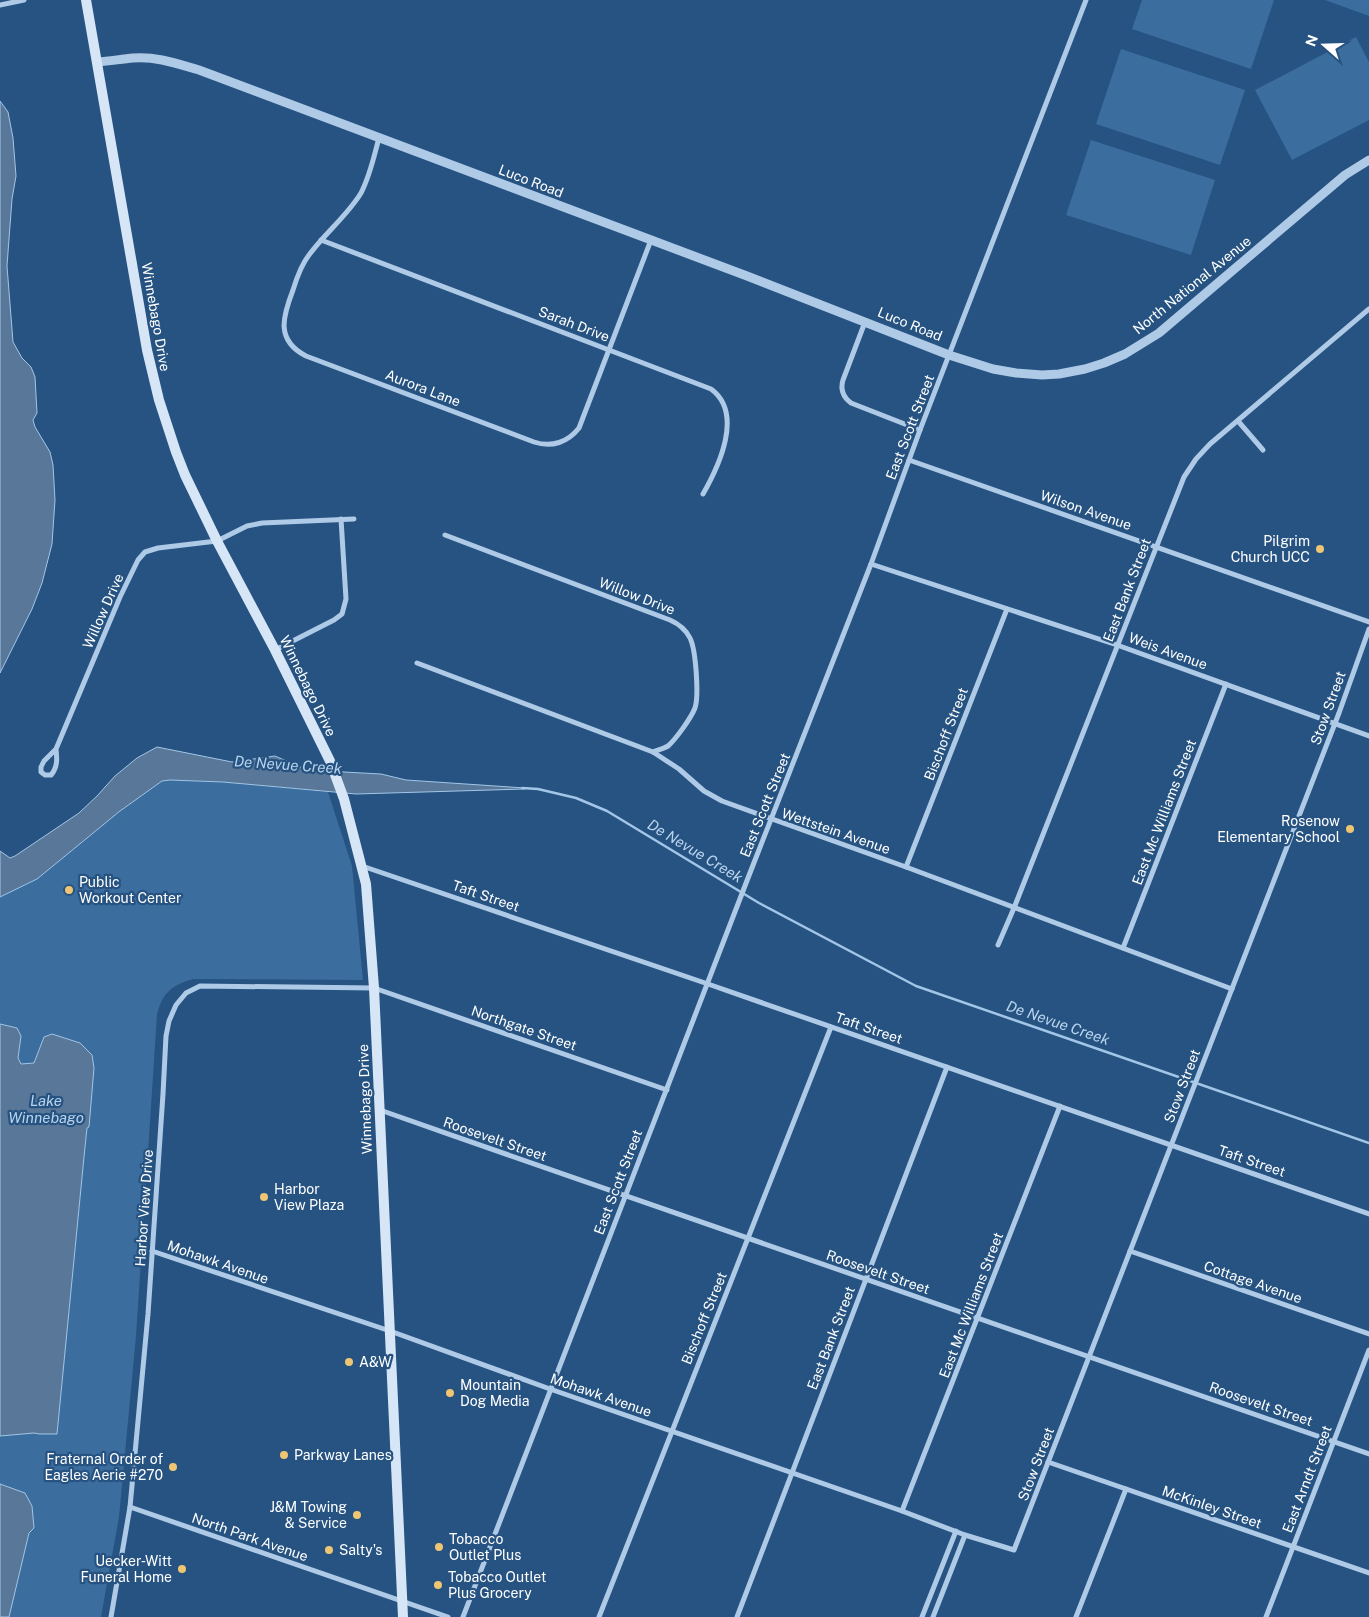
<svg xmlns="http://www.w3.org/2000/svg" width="1369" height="1617" viewBox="0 0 1369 1617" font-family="'Public Sans',sans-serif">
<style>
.green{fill:#3b6d9f}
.water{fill:#597899;stroke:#a2c6e7}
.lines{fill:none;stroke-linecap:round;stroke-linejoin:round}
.stream{stroke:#a2c6e7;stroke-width:2.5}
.minor{stroke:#aecae6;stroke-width:5}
.tertiary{stroke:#aecae6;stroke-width:9}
.secondary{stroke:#d7e6f6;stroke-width:10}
.poi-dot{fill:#efc573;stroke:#265381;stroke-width:2}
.labels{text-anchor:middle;stroke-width:4.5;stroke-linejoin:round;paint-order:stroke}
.street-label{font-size:14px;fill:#fff;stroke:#265381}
.poi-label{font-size:14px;fill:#fff;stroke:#265381;text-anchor:start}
.water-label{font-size:15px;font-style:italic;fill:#b9d4ee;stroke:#265381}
</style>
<rect width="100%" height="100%" fill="#265381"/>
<g class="green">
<path d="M1142,0h132l-23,69 -119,-40z"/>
<path d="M1325,0h44v16z"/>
<path d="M1356,37l13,25v58l-77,40 -37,-70z"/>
<path d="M1121,49l124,41 -25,75 -124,-41z"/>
<path d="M1091,140l124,40 -24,75 -125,-40z"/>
<path d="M170,780l53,2 105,10 24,74 11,114 -170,-1c-21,6 -31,14 -36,36l-21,321 -17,181 -18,100h-92l20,-84 5,-6 -9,-34 -25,-9v-48l34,-3 5,1 18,-1 30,-305 -43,-91 -10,26 -13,1 -3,-6 3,-22 -4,-8 -17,-4v-127l37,-18 83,-68 42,-30z"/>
</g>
<g class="water">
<path d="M0,101l8,11 5,26 3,38 -4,23 -5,67 6,76 9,16 9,9 4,10 2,36 -4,7 2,7 15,25 3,13 2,35 -3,44 -10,39 -10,26 -32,64z"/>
<path d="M157,747l75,15 43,-6 32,14 74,4 25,6 119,8v1l-169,5 -133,-12 -53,-2 -8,1 -42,30 -83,68 -37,18v-46l10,7 5,-2 64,-43 18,-17 18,-20 22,-18z"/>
<path d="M0,1024l17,4 4,8 -3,22 3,6 13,-1 10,-26 8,-3 28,9 12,12 2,13 -5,59 -2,1 -3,29 -27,277h-18l-5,-1 -34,3z"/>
<path d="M0,1484l25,9 7,13 2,22 -5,5 -20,84h-9z"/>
</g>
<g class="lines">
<path class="stream" d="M522,788l16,1 38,9 31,13 152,92 157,83 453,157"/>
<g class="minor">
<path d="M0,5l24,-5"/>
<path d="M379,138c-5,18 -9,38 -18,55 -14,23 -36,40 -52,62 -8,10 -12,22 -16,35 -10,26 -18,50 13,66l228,86c18,6 34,0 45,-14l72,-188"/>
<path d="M321,240l390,149c33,24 8,77 -8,105"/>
<path d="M865,322l-22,58c-3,10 0,17 8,23l69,27"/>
<path d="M1238,421l25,29"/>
<path d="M909,460l460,162"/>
<path d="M445,535l225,85c9,4 16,10 20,18 6,12 9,58 5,70 -4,10 -19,31 -27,38 -5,3 -10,4 -15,6"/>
<path d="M871,564l246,81 252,91"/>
<path d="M275,650l59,-30 8,-6 4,-15 -5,-80"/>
<path d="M417,663l236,89 26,17 25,22 18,10 184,66 326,122"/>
<path d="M56,749l-12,12 -3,6v5l4,3h6c7,-8 6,-17 5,-26l64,-152 18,-37 7,-8 13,-4 59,-7 30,-15 15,-3 92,-4"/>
<path d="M362,866l346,118 661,230"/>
<path d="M906,867l101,-258"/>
<path d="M998,945l16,-37 170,-431 12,-18 14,-15 159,-135"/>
<path d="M1123,948l103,-264"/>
<path d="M380,1110c329,116 659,229 989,344"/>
<path d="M152,1251l238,80 160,58 352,122 63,24 49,15 325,-837 30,-84"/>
<path d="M1130,1251l239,83"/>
<path d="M1048,1462l321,111"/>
<path d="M130,1507l318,110"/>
<path d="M902,1511l158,-405"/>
<path d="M111,1617l19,-110 18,-193 15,-220 3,-58 3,-15 7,-16 10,-12 14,-7 174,2 293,102"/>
<path d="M463,1617l285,-739 123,-314 49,-134 166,-430"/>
<path d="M599,1617c76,-197 155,-393 232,-590"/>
<path d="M737,1617l210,-550"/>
<path d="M922,1617l34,-86"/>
<path d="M933,1617l32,-82"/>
<path d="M1076,1617l50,-128"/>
<path d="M1266,1617l103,-267"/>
</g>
<path class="tertiary" d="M98,62c12,-1 24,-3 35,-4 23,-2 45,6 66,12l548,206 202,79 44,14 23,4 26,2 17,-1 26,-5 19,-6 21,-9 34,-21 186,-158 24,-15"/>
<path class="secondary" d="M86,0l61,350 12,50 17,52 9,23 32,66 58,109 55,111 14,38 22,85 8,104 29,629"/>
</g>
<g class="poi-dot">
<circle cx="1320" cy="549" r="5"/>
<circle cx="1350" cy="829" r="5"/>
<circle cx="69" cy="890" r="5"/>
<circle cx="264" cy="1197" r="5"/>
<circle cx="349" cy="1362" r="5"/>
<circle cx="450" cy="1393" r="5"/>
<circle cx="284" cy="1455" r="5"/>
<circle cx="173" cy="1467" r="5"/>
<circle cx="357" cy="1515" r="5"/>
<circle cx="439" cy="1547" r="5"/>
<circle cx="329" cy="1550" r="5"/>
<circle cx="182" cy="1569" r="5"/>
<circle cx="438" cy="1585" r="5"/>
</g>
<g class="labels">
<g class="street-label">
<text transform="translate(531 181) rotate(21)" y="5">Luco Road</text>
<text transform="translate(1192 285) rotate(-39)" y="5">North National Avenue</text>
<text transform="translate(156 317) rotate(80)" y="5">Winnebago Drive</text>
<text transform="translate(574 324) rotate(21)" y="5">Sarah Drive</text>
<text transform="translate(910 324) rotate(22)" y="5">Luco Road</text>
<text transform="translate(423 388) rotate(21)" y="5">Aurora Lane</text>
<text transform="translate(910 427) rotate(-69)" y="5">East Scott Street</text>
<text transform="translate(1086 510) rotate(19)" y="5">Wilson Avenue</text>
<text transform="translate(1127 590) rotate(-69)" y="5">East Bank Street</text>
<text transform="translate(637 596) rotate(21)" y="5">Willow Drive</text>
<text transform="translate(103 611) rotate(-66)" y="5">Willow Drive</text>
<text transform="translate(1168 651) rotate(20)" y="5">Weis Avenue</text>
<text transform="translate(308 686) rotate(64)" y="5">Winnebago Drive</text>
<text transform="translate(1328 708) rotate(-70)" y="5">Stow Street</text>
<text transform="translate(946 734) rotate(-69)" y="5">Bischoff Street</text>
<text transform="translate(765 805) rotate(-68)" y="5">East Scott Street</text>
<text transform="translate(1164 812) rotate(-69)" y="5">East Mc Williams Street</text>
<text transform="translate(836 831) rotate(19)" y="5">Wettstein Avenue</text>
<text transform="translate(486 896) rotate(19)" y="5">Taft Street</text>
<text transform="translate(524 1028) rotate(19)" y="5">Northgate Street</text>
<text transform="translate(869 1028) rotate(19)" y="5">Taft Street</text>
<text transform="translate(1182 1086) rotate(-69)" y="5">Stow Street</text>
<text transform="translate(365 1099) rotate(-92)" y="5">Winnebago Drive</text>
<text transform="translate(495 1139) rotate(19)" y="5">Roosevelt Street</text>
<text transform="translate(1252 1161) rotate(19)" y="5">Taft Street</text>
<text transform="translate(618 1182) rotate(-69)" y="5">East Scott Street</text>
<text transform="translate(144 1208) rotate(-86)" y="5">Harbor View Drive</text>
<text transform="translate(218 1262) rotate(19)" y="5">Mohawk Avenue</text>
<text transform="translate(878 1272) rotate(19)" y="5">Roosevelt Street</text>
<text transform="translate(1253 1282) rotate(19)" y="5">Cottage Avenue</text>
<text transform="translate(971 1305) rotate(-69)" y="5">East Mc Williams Street</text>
<text transform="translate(704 1318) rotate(-68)" y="5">Bischoff Street</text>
<text transform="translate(831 1338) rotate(-69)" y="5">East Bank Street</text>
<text transform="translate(601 1395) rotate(19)" y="5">Mohawk Avenue</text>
<text transform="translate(1261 1404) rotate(19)" y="5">Roosevelt Street</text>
<text transform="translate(1036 1464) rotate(-69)" y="5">Stow Street</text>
<text transform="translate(1307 1479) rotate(-69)" y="5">East Arndt Street</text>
<text transform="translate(1212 1507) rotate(19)" y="5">McKinley Street</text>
<text transform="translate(250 1537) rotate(19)" y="5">North Park Avenue</text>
</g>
<g class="poi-label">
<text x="1310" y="546" text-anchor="end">Pilgrim<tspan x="1310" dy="16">Church UCC</tspan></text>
<text x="1340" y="826" text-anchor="end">Rosenow<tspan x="1340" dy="16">Elementary School</tspan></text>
<text x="79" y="887">Public<tspan x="79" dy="16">Workout Center</tspan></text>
<text x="274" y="1194">Harbor<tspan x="274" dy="16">View Plaza</tspan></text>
<text x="359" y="1367">A&amp;W</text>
<text x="460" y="1390">Mountain<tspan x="460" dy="16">Dog Media</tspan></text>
<text x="294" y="1460">Parkway Lanes</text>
<text x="163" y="1464" text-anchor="end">Fraternal Order of<tspan x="163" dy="16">Eagles Aerie #270</tspan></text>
<text x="347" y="1512" text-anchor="end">J&amp;M Towing<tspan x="347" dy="16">&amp; Service</tspan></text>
<text x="449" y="1544">Tobacco<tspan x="449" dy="16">Outlet Plus</tspan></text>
<text x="339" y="1555">Salty's</text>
<text x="172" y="1566" text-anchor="end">Uecker-Witt<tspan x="172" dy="16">Funeral Home</tspan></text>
<text x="448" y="1582">Tobacco Outlet<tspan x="448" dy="16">Plus Grocery</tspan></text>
</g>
<g class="water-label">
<text transform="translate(288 765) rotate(4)" y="5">De Nevue Creek</text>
<text transform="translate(695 851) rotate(31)" y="5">De Nevue Creek</text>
<text transform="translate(1058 1023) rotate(19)" y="5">De Nevue Creek</text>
<text x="46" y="1106">Lake<tspan x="46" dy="17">Winnebago</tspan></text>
</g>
</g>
<g transform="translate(1324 45) rotate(290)" stroke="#265381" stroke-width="4" paint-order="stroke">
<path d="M0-4L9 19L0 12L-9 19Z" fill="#ffffff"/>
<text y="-8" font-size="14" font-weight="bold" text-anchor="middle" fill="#ffffff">N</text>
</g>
</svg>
